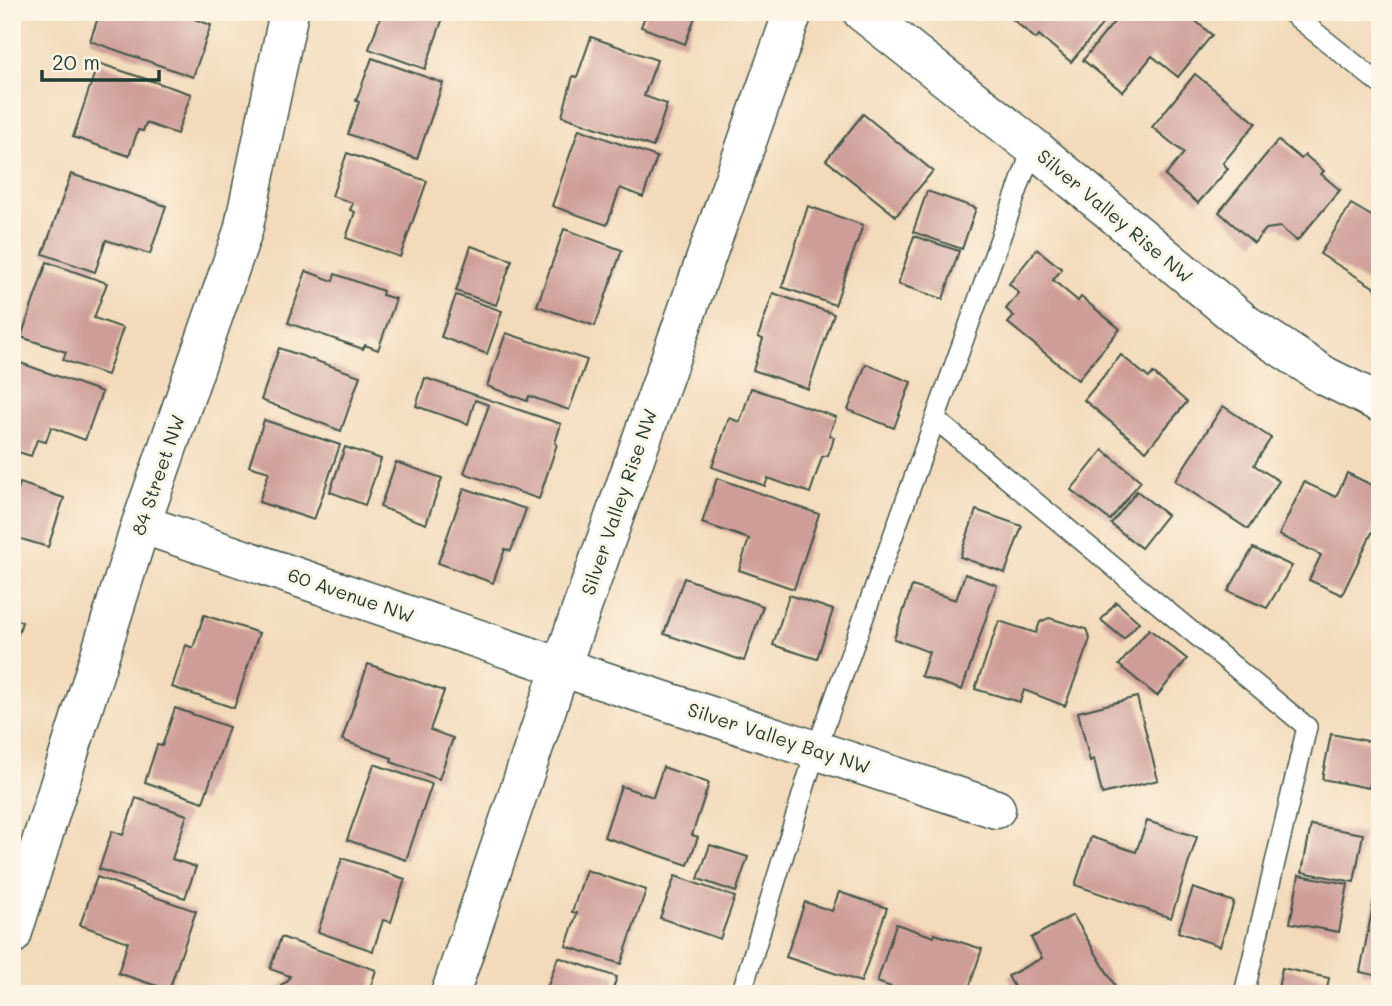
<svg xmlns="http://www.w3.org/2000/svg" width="1392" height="1006" viewBox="0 0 1392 1006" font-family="Mali,sans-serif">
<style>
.building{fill:#ce9d97}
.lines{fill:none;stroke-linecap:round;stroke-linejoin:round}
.lane-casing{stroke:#3f5548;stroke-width:22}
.street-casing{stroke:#3f5548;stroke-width:41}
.lane{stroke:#fff;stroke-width:19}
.street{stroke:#fff;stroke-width:38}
.labels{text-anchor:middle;stroke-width:6;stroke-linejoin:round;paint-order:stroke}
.street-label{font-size:19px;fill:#1f3d34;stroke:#fcf5e5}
</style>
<rect width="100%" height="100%" fill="#fcf5e5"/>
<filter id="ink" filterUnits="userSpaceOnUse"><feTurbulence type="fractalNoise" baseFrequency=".0143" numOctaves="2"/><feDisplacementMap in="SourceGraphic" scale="14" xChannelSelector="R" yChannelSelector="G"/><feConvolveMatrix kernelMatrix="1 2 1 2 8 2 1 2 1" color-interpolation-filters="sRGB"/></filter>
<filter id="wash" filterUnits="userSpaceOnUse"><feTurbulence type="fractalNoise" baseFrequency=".00686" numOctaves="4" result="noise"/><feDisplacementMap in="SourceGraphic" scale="28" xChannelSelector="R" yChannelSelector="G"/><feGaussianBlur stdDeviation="1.57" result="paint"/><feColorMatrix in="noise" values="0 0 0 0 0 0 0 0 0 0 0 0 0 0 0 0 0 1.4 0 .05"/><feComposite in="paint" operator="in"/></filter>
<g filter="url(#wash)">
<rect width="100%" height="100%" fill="#f3daba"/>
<g id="blocks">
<g class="building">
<path d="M100,12h81l-1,2 31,11 -18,52 -103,-36z"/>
<path d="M375,12h70l-20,57 -56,-20 12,-34z"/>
<path d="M634,12h63l-12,32 -44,-17 4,-11z"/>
<path d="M1004,12h90l11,9 -34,41 -32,-27 -3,4z"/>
<path d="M1122,12h63l27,23 -34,42 -26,-21 -29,36 -40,-32z"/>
<path d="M591,37l66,23 -13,36 23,8 -14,43 -91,-31 11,-40 4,1z"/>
<path d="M372,58l71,25 -26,76 -69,-25 11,-32 -3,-1z"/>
<path d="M98,63l93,31 -14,40 -31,-11 -3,8 -5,-1 -9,26 -56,-19z"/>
<path d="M1195,74l61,49 -33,40 5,6 -30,34 -33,-27 19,-23 -32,-26z"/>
<path d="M863,114l70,57 -37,45 -70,-56z"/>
<path d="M579,129l78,28 -14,40 -23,-9 -13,37 -55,-19z"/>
<path d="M1278,140l23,19 4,-4 19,16 -3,3 19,16 -43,51 -17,-14 -14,2 -12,14 -35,-31z"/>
<path d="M347,153l80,28 -27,76 -54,-19 9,-26 -5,-2 3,-7 -21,-7z"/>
<path d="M71,174l95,32 -16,48 -44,-14 -11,32 -52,-18z"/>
<path d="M927,191l49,17 -14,41 -49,-17z"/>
<path d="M1351,204l29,17v70l-60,-37z"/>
<path d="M808,206l55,19 -28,80 -53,-18z"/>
<path d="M564,229l58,21 -27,76 -58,-20z"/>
<path d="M914,236l45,15 -16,48 -45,-15z"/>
<path d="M471,246l41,14 -16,45 -40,-14z"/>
<path d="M1037,249l25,20 -9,11 25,21 3,-4 39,32 -42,51 -70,-57 6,-7 -8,-7 13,-16 -10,-9z"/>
<path d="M47,262l60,21 -13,35 29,10 -16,47 -44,-15 3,-8 -45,-15z"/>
<path d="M306,271l27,10 2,-7 48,17 -1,4 14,4 -18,51 -13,-5 -2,4 -75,-26z"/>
<path d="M773,293l61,21 -26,75 -55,-19 10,-31 -5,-2z"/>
<path d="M456,295l46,16 -15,43 -46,-17z"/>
<path d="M506,333l81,27 -18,50 -40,-14 -2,5 -40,-15z"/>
<path d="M279,348l81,28 -19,55 -80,-31z"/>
<path d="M1121,355l28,23 4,-5 34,29 -41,49 -62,-51z"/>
<path d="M12,360l90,32 -17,48 -34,-13 -5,15 -9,-2 -6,16 -19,-6z"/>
<path d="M866,364l45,18 -17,46 -46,-18z"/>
<path d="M425,378l136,46 -6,19 2,1 -18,55 -75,-26 25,-68 -14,-5 -7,24 -52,-18z"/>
<path d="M751,388l85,29 -7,18 5,2 -2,8 -4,10 -6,2 -12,36 -42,-15 -3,8 -53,-19 17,-49 11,4z"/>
<path d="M1223,406l48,32 -17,27 25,16 -31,48 -73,-48z"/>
<path d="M264,420l76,25 -26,75 -55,-18 10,-30 -20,-6z"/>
<path d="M345,447l36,12 -16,46 -35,-13z"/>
<path d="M1103,450l38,31 -31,39 -39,-30z"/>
<path d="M396,462l46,16 -16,46 -46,-17z"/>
<path d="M1347,473l33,16v27l-38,79 -33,-15 12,-25 -42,-20 25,-53 32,15z"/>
<path d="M717,478l102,36 -25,75 -55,-19 10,-31 -47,-16z"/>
<path d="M20,483l44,15 -16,49 -30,-9 -5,15 -1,-62 5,2z"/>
<path d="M464,488l62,21 -15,42 -6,-2 -12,34 -55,-20z"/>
<path d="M1137,491l30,24 -26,33 -30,-24z"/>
<path d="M976,510l46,16 -17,47 -45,-16z"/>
<path d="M1253,548l39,18 -25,42 -39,-17z"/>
<path d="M965,574l32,11 -35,105 -41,-14 8,-24 -35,-13 18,-53 44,14z"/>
<path d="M684,578l79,28 -19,55 -80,-27z"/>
<path d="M789,595l44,15 -16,49 -44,-14z"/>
<path d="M1116,602l23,20 -15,17 -23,-19z"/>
<path d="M204,615l55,18 -25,75 -62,-21 14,-42 7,3z"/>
<path d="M12,618l10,4 -9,27h-1z"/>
<path d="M1049,618l37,11 4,10 -25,67 -41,-16 -4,12 -45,-13 24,-68 37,12 4,-11z"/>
<path d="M1149,629l38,30 -30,37 -38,-31z"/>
<path d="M368,664l76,27 -14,39 23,8 -14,41 -48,-17 1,-4 -50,-18z"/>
<path d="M1137,697l21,83 -56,14 -8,-35 -4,2 -12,-49z"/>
<path d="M175,708l54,19 -26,75 -58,-20 12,-37 5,1z"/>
<path d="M1331,734l47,9 -9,45 -47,-9z"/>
<path d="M374,764l58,20 -26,76 -59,-20z"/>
<path d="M663,767l46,16 -17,52 6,2 -10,28 -84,-28 17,-51 32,11z"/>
<path d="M136,798l51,17 -15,44 24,8 -11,31 -86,-29 13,-38 11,4z"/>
<path d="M1147,821l50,16 -26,81 -96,-33 16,-48 45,15z"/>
<path d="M1311,825l52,9 -9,48 -52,-10z"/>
<path d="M710,845l38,12 -12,35 -38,-13z"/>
<path d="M342,858l63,21 -14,43 -8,-2 -10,31 -55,-19z"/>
<path d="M586,870l60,20 -25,74 -55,-18 11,-33 -5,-1z"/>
<path d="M1299,875l49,9 -9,48 -49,-9z"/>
<path d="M675,876l60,21 -15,42 -60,-21z"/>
<path d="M97,877l99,34 -27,79 -51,-17 10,-31 -48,-17z"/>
<path d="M1193,888l41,14 -14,44 -42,-14z"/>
<path d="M839,892l48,16 -26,74 -75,-25 19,-55 27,9z"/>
<path d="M1375,895l5,1v80l-20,-4z"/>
<path d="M1073,915l47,79h-102l-10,-18 34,-18 -11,-20z"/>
<path d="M896,924l38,13 1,-3 47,15 -15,45h-55l-35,-12z"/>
<path d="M281,937l95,33 -8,24h-90l4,-10 5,-2 3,-6 -20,-7z"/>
<path d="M558,957l59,20 -6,17h-66z"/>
<path d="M1282,968l47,10 -3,16h-49z"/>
<path d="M1340,988l24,5v1h-25z"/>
</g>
</g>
</g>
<g filter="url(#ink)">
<use href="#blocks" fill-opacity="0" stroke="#3f5548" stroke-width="2"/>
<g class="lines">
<defs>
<g id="lane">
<path d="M1290,12l90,72"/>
<path d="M935,419l372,308 -63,267"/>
<path d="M741,994l75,-244 217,-603"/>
</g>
<g id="street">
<path d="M862,12l171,135 214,178 78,51 55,27"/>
<path d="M141,524l420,143 435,142"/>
<path d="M12,935l129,-411 102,-293 46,-219"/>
<path d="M450,994l111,-327 232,-655"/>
</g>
</defs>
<use href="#lane" class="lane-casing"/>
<use href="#street" class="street-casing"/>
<use href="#lane" class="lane"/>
<use href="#street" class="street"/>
</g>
</g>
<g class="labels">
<g class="street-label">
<text transform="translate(1115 216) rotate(40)" y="7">Silver Valley Rise NW</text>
<text transform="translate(158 475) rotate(-71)" y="7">84 Street NW</text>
<text transform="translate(619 502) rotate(-71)" y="7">Silver Valley Rise NW</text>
<text transform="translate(351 595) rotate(19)" y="7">60 Avenue NW</text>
<text transform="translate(779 738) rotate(18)" y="7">Silver Valley Bay NW</text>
</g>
</g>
<rect width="1392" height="1006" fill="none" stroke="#fcf5e5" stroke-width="42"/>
<path d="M42 70v10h117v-10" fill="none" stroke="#1f3d34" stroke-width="3.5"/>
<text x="52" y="70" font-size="21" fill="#1f3d34" stroke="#fcf5e5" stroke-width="5" paint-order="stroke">20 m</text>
</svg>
